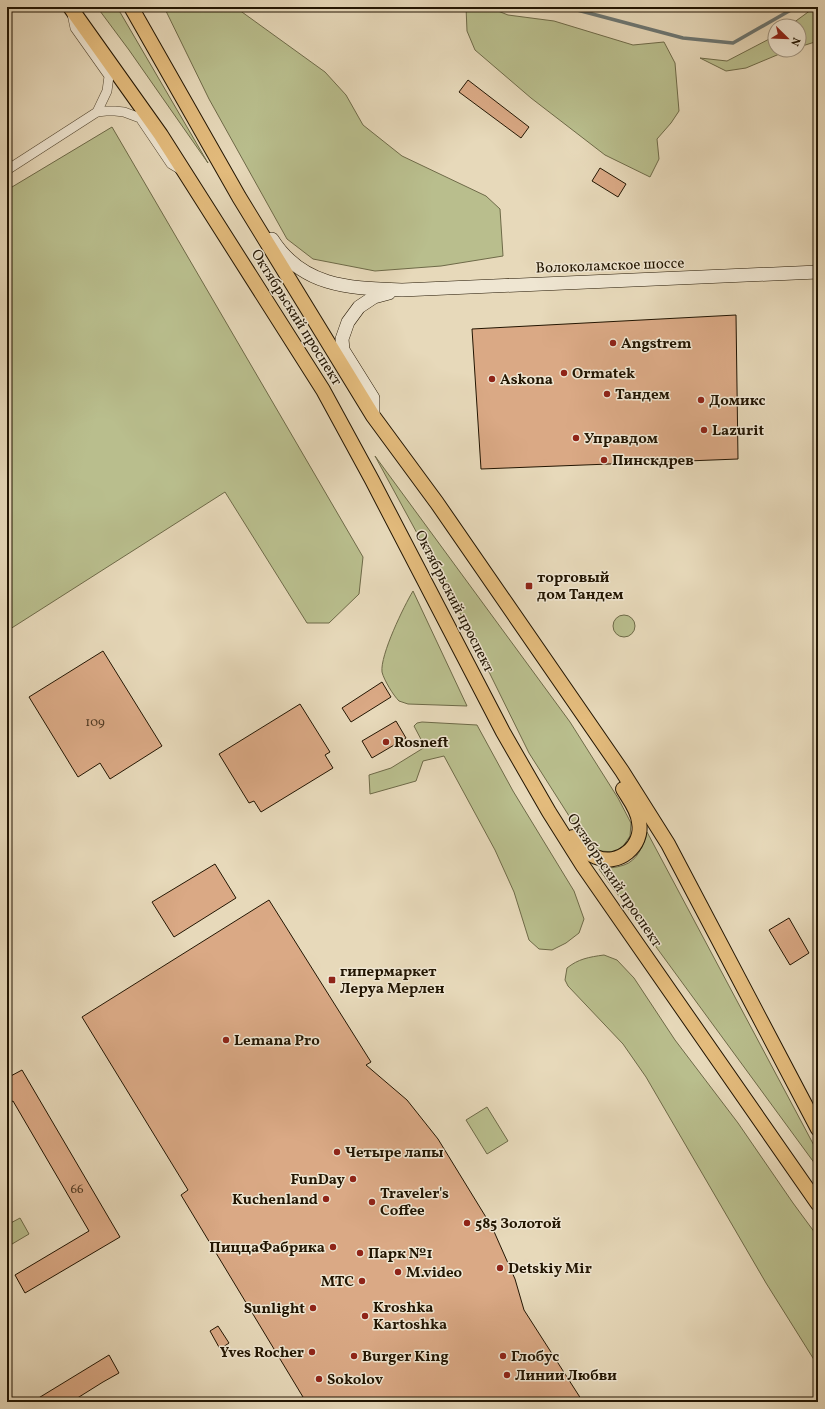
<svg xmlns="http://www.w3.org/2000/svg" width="825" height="1409" viewBox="0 0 825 1409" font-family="Vollkorn,serif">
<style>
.green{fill:#b9be8d;stroke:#6e6a48}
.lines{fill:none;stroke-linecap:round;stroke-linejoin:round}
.stream{stroke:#6c7672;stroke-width:3.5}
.building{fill:#daa985;stroke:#221502}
.street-casing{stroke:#534630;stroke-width:10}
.secondary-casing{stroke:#221502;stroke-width:14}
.primary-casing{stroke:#221502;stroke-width:16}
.street{stroke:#efe6d2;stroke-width:9}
.secondary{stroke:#efe6d2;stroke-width:13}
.primary{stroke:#e4bc7d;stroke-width:14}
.poi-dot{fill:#8f2418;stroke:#efe6d2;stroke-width:1.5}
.labels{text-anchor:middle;stroke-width:3;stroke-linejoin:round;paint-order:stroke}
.number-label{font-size:13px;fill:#503a23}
.street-label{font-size:15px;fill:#221502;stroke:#efe6d2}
.poi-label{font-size:15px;font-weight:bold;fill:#221502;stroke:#efe6d2;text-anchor:start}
</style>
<rect width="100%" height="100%" fill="#e7d9ba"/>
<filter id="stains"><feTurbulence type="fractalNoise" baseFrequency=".005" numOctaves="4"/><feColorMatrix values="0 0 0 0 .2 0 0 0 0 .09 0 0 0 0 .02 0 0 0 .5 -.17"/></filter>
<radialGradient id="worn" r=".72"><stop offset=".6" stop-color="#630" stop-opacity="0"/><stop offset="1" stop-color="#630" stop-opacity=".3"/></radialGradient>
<g class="green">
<path d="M97,7h20l91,156 -79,-113z"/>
<path d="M164,7h71l90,65 21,23 17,30 39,31 84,40 14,13 3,47 -62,10 -66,5 -62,-12 -26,-20 -78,-140z"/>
<path d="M466,7h22l20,8 46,6 79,24 31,-3 11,21 4,48 -8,12 -14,16 2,20 -9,18 -45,-22 -74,-57 -56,-48 -8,-19z"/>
<path d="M815,7h3v34l-19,6v-21h-10z"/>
<path d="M775,36v14h14l-43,18 -20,3 -26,-13 27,3z"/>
<path d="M112,127l251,430 -4,37 -30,29h-22l-82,-131 -218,139v-441z"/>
<path d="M375,456l195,266 48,76 13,25 -1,13 -6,9 -9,7 -15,-1 -12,-8 -17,-24 -42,-66 -75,-152z"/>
<path d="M413,591l54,115 -59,-2c-3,-1 -6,-2 -9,-3 -6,-6 -15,-21 -17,-29 -2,-17 22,-66 31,-81z"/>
<circle cx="624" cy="626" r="11"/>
<path d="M422,722l55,3 36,66 61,100 10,28 -5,14 -13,10 -14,7 -13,-1 -10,-9 -15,-48 -19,-42 -51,-94 -21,5 -7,20 -46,13 -1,-19 22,-7 34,-21 -11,-21 3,-3z"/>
<path d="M647,832l171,321v15l-219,-299c8,-1 17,-1 25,-4 13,-4 20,-20 23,-33z"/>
<path d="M604,955l13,5 17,18 41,62 63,83 55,80 25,34v129l-52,-83 -120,-206 -23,-33 -55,-58 -3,-6 2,-12c11,-9 22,-11 37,-13z"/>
<path d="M487,1107l21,34 -21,13 -21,-34z"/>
<path d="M20,1218l9,16 -22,13v-22z"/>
</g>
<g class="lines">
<path class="stream" d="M566,7l117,31 50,5 63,-36"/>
</g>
<g class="building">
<path d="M468,80l61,47 -8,11 -62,-46z"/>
<path d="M600,168l26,16 -8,13 -26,-16z"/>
<path d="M736,315l2,144 -257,10 -9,-140z"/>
<path d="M103,651l59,95 -52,33 -10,-16 -22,14 -49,-80z"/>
<path d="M382,682l9,15 -40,25 -9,-14z"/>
<path d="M300,704l30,48 -5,3 8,13 -72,44 -7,-11 -5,2 -30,-49z"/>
<path d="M396,721l10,17 -34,20 -10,-17z"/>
<path d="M215,864l21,34 -62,39 -22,-35z"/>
<path d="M269,900l102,162 -5,3 41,35 31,39 54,88 23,52 9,31 59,92h-277l-125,-207 7,-5 -106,-173z"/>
<path d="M789,918l20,35 -19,12 -21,-35z"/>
<path d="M22,1070l98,167 -95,56 -10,-18 74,-44 -76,-130 -6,3v-26z"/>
<path d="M218,1326l11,17 -9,6 -10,-18z"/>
<path d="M109,1355l10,18 -16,9 -32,20h-39z"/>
</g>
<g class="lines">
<defs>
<g id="street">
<path d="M72,14l3,14 34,48 -2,15 -10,21"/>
<path d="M7,170l90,-58 9,-1h9l9,1 16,6 31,46 10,6"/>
</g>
<g id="secondary">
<path d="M272,239c31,49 79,49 130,51l416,-18"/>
<path d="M373,416v-18l-30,-48 -1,-11 6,-17 11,-15 15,-10 15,-4"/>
</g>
<g id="primary">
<path d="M70,7l91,128 162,255 49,90 131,252 46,80 34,54 235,338"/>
<path d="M131,7l108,190 134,219 64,87 185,268 46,73 150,285"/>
<path d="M573,837c7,7 13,16 23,20 22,10 48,-11 43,-35 -1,-12 -10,-23 -16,-33"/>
</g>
</defs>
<use href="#street" class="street-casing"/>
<use href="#secondary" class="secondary-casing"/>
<use href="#primary" class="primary-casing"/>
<use href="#street" class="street"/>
<use href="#secondary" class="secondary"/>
<use href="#primary" class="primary"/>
</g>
<g class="poi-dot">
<circle cx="613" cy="343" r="4"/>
<circle cx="564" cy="373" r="4"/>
<circle cx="492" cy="379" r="4"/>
<circle cx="607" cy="394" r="4"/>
<circle cx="701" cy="400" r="4"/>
<circle cx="704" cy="430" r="4"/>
<circle cx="576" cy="438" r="4"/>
<circle cx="604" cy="460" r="4"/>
<rect x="525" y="582" width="8" height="8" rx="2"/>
<circle cx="386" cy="742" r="4"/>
<rect x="328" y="976" width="8" height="8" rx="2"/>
<circle cx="226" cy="1040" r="4"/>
<circle cx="337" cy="1152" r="4"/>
<circle cx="353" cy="1179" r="4"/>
<circle cx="326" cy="1199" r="4"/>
<circle cx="372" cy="1202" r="4"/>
<circle cx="467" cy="1223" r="4"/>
<circle cx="333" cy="1247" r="4"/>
<circle cx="360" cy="1253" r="4"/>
<circle cx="500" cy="1268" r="4"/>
<circle cx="398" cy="1272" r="4"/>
<circle cx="362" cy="1281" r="4"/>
<circle cx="313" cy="1308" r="4"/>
<circle cx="365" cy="1316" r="4"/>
<circle cx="312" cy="1352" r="4"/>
<circle cx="354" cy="1356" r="4"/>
<circle cx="503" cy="1356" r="4"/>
<circle cx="507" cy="1375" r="4"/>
<circle cx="319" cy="1379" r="4"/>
</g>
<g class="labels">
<g class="number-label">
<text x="95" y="726">109</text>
<text x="77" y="1193">66</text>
</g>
<g class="street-label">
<text transform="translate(610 265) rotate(-2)" y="5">Волоколамское шоссе</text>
<text transform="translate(297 317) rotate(58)" y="5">Октябрьский проспект</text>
<text transform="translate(455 601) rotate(63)" y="5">Октябрьский проспект</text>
<text transform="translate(615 880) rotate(56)" y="5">Октябрьский проспект</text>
</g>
<g class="poi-label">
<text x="621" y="348">Angstrem</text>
<text x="572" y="378">Ormatek</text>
<text x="500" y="384">Askona</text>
<text x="615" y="399">Тандем</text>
<text x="709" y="405">Домикс</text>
<text x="712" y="435">Lazurit</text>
<text x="584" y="443">Управдом</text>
<text x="612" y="465">Пинскдрев</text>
<text x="537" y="582">торговый<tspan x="537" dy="17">дом Тандем</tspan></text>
<text x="394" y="747">Rosneft</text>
<text x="340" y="976">гипермаркет<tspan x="340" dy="17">Леруа Мерлен</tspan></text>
<text x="234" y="1045">Lemana Pro</text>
<text x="345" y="1157">Четыре лапы</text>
<text x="345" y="1184" text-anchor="end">FunDay</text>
<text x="380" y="1198">Traveler's<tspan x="380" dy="17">Coffee</tspan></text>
<text x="318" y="1204" text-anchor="end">Kuchenland</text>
<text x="475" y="1228">585 Золотой</text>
<text x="325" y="1252" text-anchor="end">ПиццаФабрика</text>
<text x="368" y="1258">Парк №1</text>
<text x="508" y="1273">Detskiy Mir</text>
<text x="406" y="1277">M.video</text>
<text x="354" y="1286" text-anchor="end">МТС</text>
<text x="373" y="1312">Kroshka<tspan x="373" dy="17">Kartoshka</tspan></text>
<text x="305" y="1313" text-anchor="end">Sunlight</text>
<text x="304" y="1357" text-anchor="end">Yves Rocher</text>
<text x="362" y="1361">Burger King</text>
<text x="511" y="1361">Глобус</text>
<text x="515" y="1380">Линии Любви</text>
<text x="327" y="1384">Sokolov</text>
</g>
</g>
<rect width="825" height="1409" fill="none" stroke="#e7d9ba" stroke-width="24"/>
<rect x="8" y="8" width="809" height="1393" fill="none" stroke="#221502" stroke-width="2"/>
<rect x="12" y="12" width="801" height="1385" fill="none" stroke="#221502"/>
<g transform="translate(787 38) rotate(113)"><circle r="19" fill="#efe6d2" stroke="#9d927f"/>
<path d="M0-3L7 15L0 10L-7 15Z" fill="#8f2418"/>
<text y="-6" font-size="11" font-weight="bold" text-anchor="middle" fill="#221502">N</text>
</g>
<rect width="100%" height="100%" filter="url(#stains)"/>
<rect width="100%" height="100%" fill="url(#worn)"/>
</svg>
